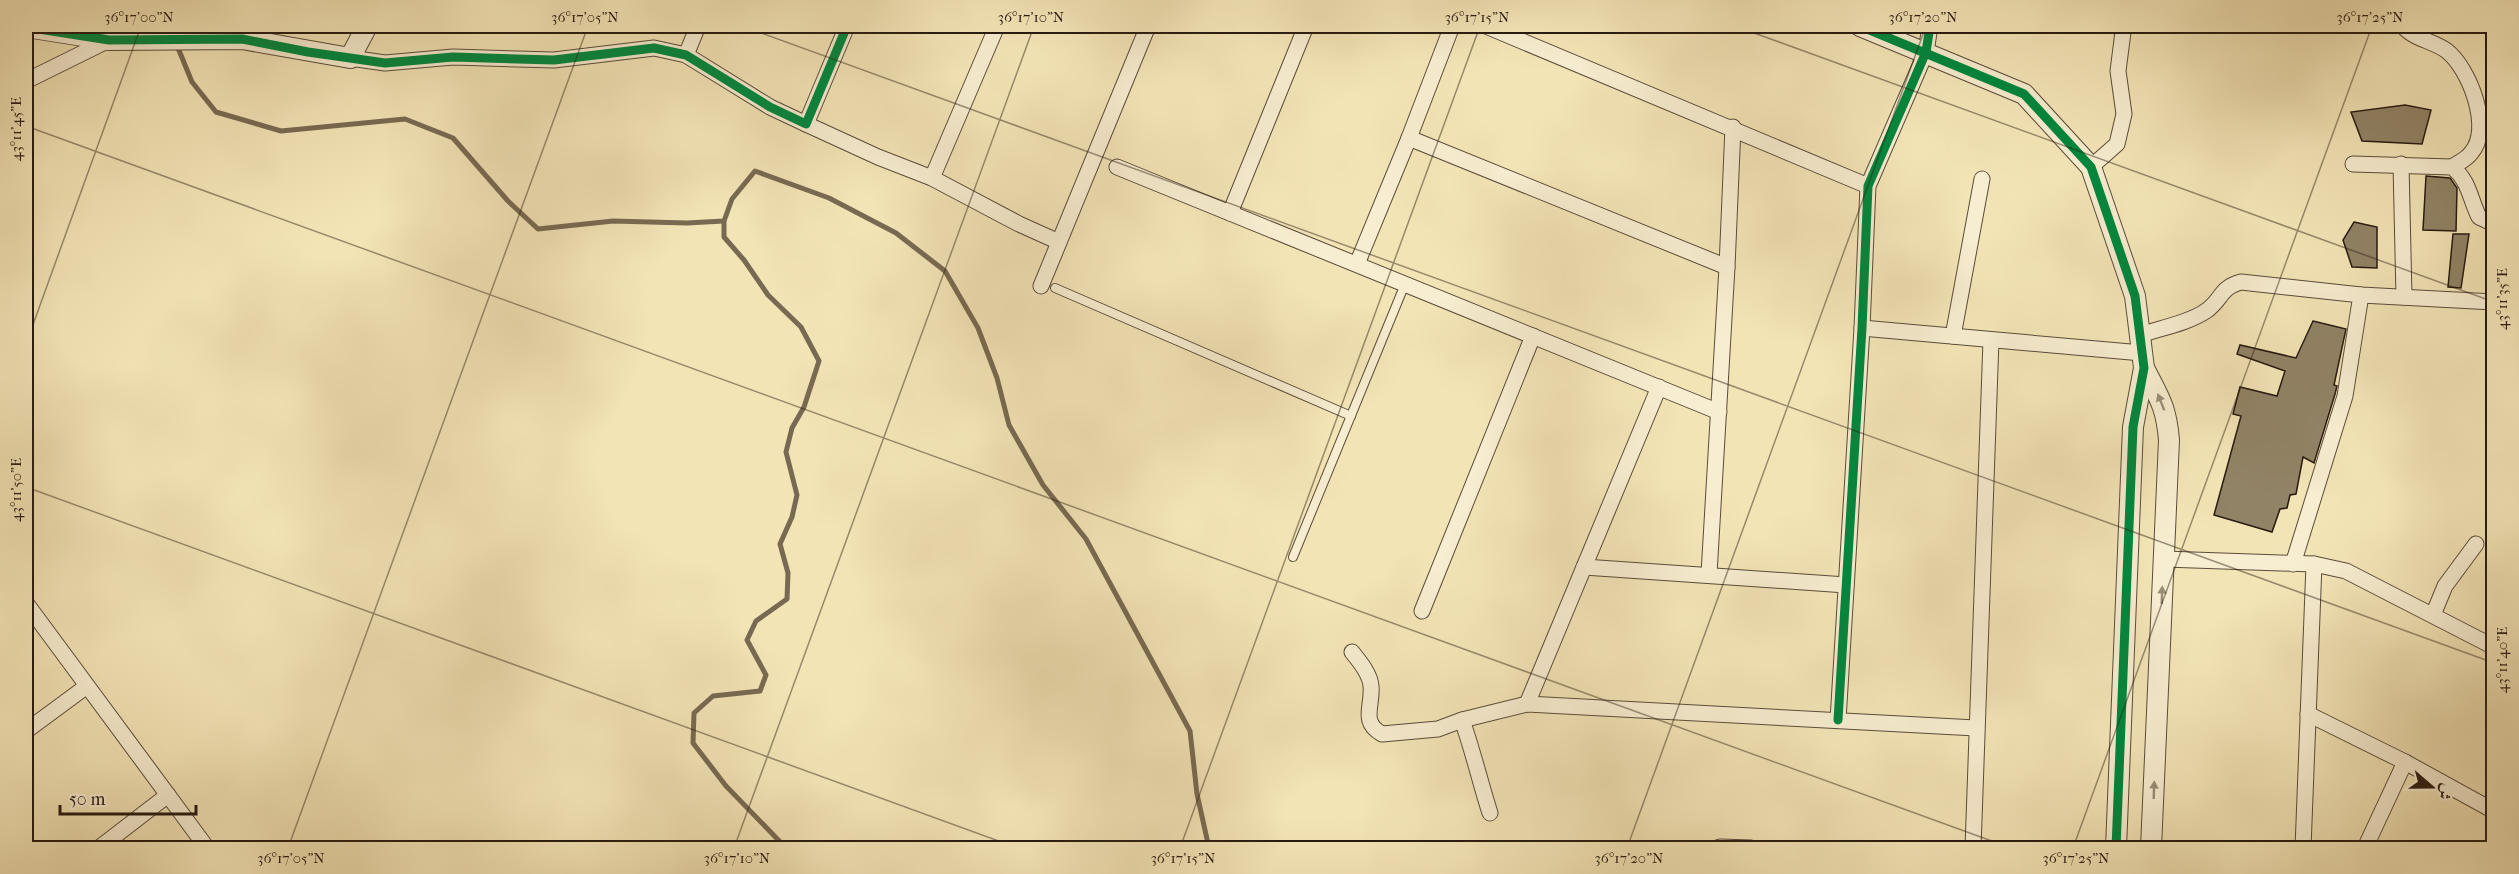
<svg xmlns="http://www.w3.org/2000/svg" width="2519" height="874" viewBox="0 0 2519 874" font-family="'IM FELL French Canon',Amiri,serif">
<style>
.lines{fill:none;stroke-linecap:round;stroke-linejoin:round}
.stream{stroke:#786a52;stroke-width:5}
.building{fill:#918366;stroke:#271a10;stroke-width:1.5}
.service-casing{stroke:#5a4c3a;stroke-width:10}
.minor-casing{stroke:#5a4c3a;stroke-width:17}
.tertiary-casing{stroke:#5a4c3a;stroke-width:22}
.service{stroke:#f7edd0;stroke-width:8}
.minor{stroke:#f7edd0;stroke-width:15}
.tertiary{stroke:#f7edd0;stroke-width:20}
.cycleway-casing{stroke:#f7edd0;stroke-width:13}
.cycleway{stroke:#00873e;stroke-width:9}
.oneway{fill:#998e7a}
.ticks{fill:none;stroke:#271a10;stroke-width:1.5;stroke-opacity:0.45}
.neatline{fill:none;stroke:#271a10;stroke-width:2}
.ticks-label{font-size:15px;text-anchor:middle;fill:#271a10}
</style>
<rect width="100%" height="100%" fill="#f3e4b6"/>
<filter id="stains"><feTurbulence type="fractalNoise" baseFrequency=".00333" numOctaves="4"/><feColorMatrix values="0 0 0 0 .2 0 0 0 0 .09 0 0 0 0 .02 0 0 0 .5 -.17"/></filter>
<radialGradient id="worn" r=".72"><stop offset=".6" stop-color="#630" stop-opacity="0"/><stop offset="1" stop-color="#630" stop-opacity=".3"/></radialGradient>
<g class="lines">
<g class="stream">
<path d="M176,43l16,39 24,30 65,19 124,-12 48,19 55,63 30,28 75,-8 74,2 37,-2 8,-22 23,-28 74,27 67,35 49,38 33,57 19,50 12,47 34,60 43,54 104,192 7,63 12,54"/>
<path d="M724,221v16l20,23 24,35 33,32 18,34 -15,46 -12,21 -6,24 11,43 -5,22 -12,27 8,29 -1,26 -31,22 -9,19 19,35 -6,16 -47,5 -19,17 -1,30 33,43 60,62"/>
</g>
</g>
<g class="building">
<path d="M2405,105l26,5 -9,34 -60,-3 -11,-29z"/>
<path d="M2426,176l24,2 7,10 -1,43 -33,-1z"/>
<path d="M2354,222l23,5v41l-25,-1 -9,-27z"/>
<path d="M2453,234h16l-8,54 -13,-1z"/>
<path d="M2313,321l33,8 -12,56 3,1 -2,8 -21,69 -11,-6 -7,37 -6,1 -3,13 -7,1 -8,23 -58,-17 27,-99 -8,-2 7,-27 37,9 8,-25 -48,-17 3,-9 56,13z"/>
</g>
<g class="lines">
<defs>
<g id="service">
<path d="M1055,288l296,128"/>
<path d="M1293,557l112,-273"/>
</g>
<g id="minor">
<path d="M1486,26l382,160"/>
<path d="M2403,26c10,13 31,15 44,25 22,17 46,78 24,102 -4,6 -13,10 -19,14"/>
<path d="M686,55l12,-29"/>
<path d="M350,58l35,5 68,-6 101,3 100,-12 32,7 84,52 36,17 41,-98"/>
<path d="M26,81l83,-41"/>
<path d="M806,124l72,33 54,21 87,46 40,18"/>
<path d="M1409,138l318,129"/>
<path d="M2353,164l99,3c17,13 18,32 27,50l15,7"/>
<path d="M2401,164l3,133"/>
<path d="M1117,167l602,245"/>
<path d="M2091,167l26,-23 7,-30 -6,-43 5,-39 -5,-6"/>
<path d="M932,178l65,-152"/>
<path d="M1230,213l76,-187"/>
<path d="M1357,264l52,-126 43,-112"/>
<path d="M1041,286l107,-260"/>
<path d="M1862,328l280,25"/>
<path d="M2140,335c21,-7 48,-12 66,-24 17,-12 13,-23 35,-29l120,13 133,7"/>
<path d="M1953,336l29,-157"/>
<path d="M2164,559l150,5 32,7 148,76"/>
<path d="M2293,564l52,-168 16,-101"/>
<path d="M1584,567l262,18"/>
<path d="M1709,574l18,-307 6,-140"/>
<path d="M26,603l181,245"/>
<path d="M1422,611l111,-275"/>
<path d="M2433,615l12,-29 31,-42"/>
<path d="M1352,652c8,10 18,22 19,34 2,20 -11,36 11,48l56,-5 24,-9 65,-16 449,24"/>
<path d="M1527,704l132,-317"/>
<path d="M2308,714l97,48 89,49"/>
<path d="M1462,720c11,31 18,62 28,93"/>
<path d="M1838,720l24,-392 6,-142 58,-134 4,-26"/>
<path d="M26,731l61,-45"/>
<path d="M99,848l69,-53"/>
<path d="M1717,848l3,-1 31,1"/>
<path d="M1973,848l18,-508"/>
<path d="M2303,848l11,-284"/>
<path d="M2365,848l40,-86"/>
</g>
<g id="tertiary">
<path d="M1860,26l164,68 67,73 44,129 9,72 -11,59 -17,421"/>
<path d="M26,27l83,13 133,-1 108,19 17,-32"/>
<path d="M2144,368c15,30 22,37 25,72l-18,408"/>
</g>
</defs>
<use href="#service" class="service-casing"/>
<use href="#minor" class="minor-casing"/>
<use href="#tertiary" class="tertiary-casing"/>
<use href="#service" class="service"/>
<use href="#minor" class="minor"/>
<use href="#tertiary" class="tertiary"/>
<defs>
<g id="cycleway">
<path d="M1860,26l164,68 67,73 44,129 9,72 -11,59 -17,421"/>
<path d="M26,27l83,13 133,-1 66,13 77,11 68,-6 101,3 100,-12 32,7 84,52 36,17 41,-98"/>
<path d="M1838,720l24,-392 6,-142 58,-134 4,-26"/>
</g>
</defs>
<use href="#cycleway" class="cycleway-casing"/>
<use href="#cycleway" class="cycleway"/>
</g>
<defs><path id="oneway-solid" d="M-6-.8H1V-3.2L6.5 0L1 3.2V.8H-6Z" transform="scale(1.5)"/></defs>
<g class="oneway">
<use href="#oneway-solid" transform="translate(2161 402) rotate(-112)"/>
<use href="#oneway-solid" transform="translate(2162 595) rotate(-88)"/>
<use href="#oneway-solid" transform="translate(2154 790) rotate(-88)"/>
</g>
<path class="ticks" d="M742,26l1752,637M1735,26l759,276M26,126l1985,722M26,344l115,-318M26,487l992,361M288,848l300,-822M734,848l300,-822M1180,848l300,-822M1627,848l299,-822M2073,848l299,-822"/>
<rect width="2519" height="874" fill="none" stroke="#f3e4b6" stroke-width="66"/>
<g transform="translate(2432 787) rotate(110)" stroke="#f7edd0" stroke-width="4.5" paint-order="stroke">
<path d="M0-4.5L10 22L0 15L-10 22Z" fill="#271a10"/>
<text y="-9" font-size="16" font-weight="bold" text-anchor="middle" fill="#271a10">ش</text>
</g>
<path d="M60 805v9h136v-9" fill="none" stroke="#271a10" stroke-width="3"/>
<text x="69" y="805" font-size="18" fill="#271a10" stroke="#f7edd0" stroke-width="4.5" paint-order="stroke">50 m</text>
<rect x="33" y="33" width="2453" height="808" class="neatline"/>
<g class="ticks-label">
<text x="139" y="22">36°17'00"N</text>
<text x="585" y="22">36°17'05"N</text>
<text x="1031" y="22">36°17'10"N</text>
<text x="1477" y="22">36°17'15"N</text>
<text x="1923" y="22">36°17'20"N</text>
<text x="2370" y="22">36°17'25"N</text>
<text transform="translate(16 129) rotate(-90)" y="5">43°11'45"E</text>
<text transform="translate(2502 299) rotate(-90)" y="5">43°11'35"E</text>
<text transform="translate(16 490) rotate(-90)" y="5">43°11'50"E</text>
<text transform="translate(2502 660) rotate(-90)" y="5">43°11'40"E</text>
<text x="291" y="863">36°17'05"N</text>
<text x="737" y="863">36°17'10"N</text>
<text x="1183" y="863">36°17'15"N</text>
<text x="1629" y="863">36°17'20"N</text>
<text x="2076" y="863">36°17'25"N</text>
</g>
<rect width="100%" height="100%" filter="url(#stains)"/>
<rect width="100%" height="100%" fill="url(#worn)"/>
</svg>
